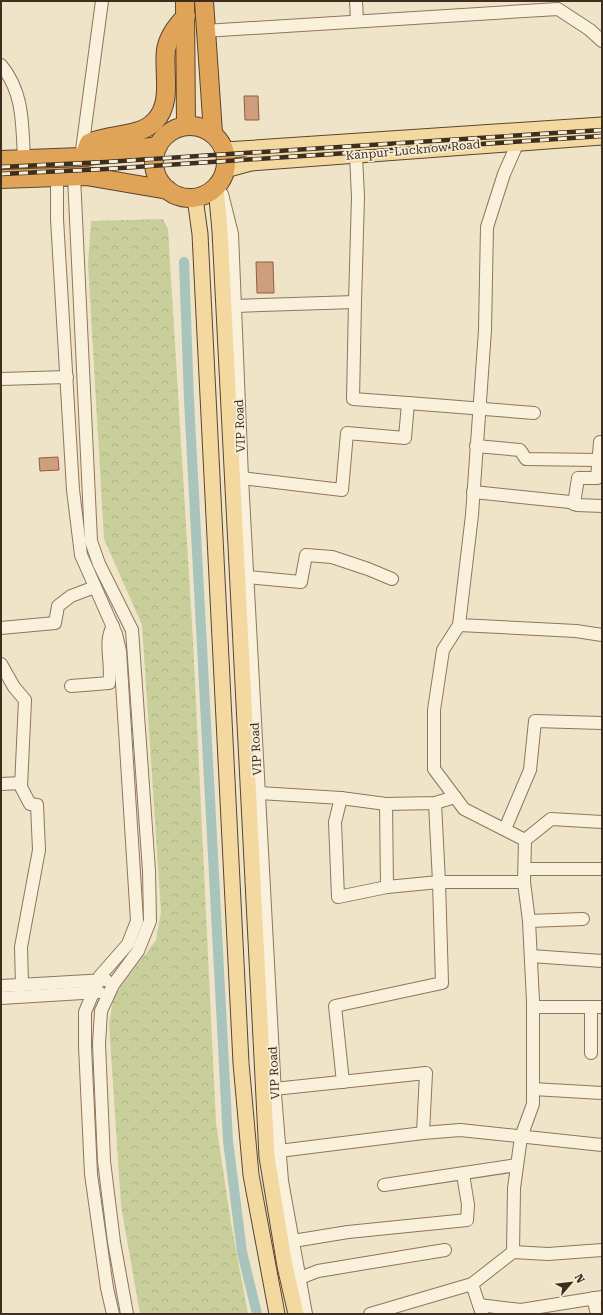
<svg xmlns="http://www.w3.org/2000/svg" width="603" height="1315" viewBox="0 0 603 1315" font-family="'Roboto Serif',serif">
<style>
.forest{fill:url(#forest-crowns)}
.lines{fill:none;stroke-linecap:round;stroke-linejoin:round}
.canal{stroke:#a9c4bc;stroke-width:10}
.building{fill:#cf9f7d;stroke:#8d5f41}
.minor-casing{stroke:#8d765c;stroke-width:14}
.major-casing{stroke:#5b4430;stroke-width:17}
.highway-casing{stroke:#5b4430;stroke-width:20}
.minor{stroke:#faf1dc;stroke-width:12}
.major{stroke:#f3d9a0;stroke-width:15}
.highway{stroke:#e0a458;stroke-width:18}
.rail-casing{stroke:#3d2e20;stroke-width:4.5}
.rail{stroke:#f7eed8;stroke-width:3;stroke-dasharray:9;stroke-linecap:butt}
.labels{text-anchor:middle;stroke-width:3.5;stroke-linejoin:round;paint-order:stroke}
.street-label{font-size:12px;fill:#3d2e20;stroke:#f7eed8}
</style>
<defs>
<pattern id="forest-crowns" width="20" height="18" patternUnits="userSpaceOnUse"><rect width="20" height="18" fill="#c9cf9b"/><path d="M2 6a3 3 0 1 1 6 0M12 15a3 3 0 1 1 6 0" fill="none" stroke="#aeb285"/></pattern>
</defs>
<rect width="100%" height="100%" fill="#f0e4c8"/>
<path class="forest" d="M163,219l5,10 25,411 23,483 15,100 17,91h-108l-19,-108 -12,-183 5,-27 42,-56 5,-28 -19,-287 -38,-86 -16,-275 3,-43z"/>
<g class="lines">
<path class="canal" d="M184,262l5,138 39,741 14,111 15,62"/>
</g>
<g class="building">
<path d="M244,96h14l1,24h-14z"/>
<path d="M256,262h17l1,31h-17z"/>
<path d="M58,457l1,13 -19,1 -1,-13z"/>
</g>
<g class="lines">
<defs>
<g id="minor">
<path d="M356,1l1,20"/>
<path d="M204,31l354,-22 32,21 12,11"/>
<path d="M1,65c23,28 21,59 23,94"/>
<path d="M518,142l-14,32 -17,53 -2,103 -13,185 -13,110 117,6 26,4"/>
<path d="M82,150l20,-149"/>
<path d="M74,176l17,365 8,23 33,66 17,241 1,50 -12,30 -25,34 -12,26 -2,33 5,117 10,81 13,72"/>
<path d="M57,178v41l16,271 8,65 35,79 4,17 17,270 -9,23 -28,32 -15,36v34l6,128 16,114 6,26"/>
<path d="M222,194l10,40 10,244 33,616 7,87 24,133"/>
<path d="M355,302l3,-105 -2,-42"/>
<path d="M235,306l120,-4 -2,97 55,4"/>
<path d="M1,379l66,-2"/>
<path d="M476,446l44,4 6,9 72,1"/>
<path d="M242,478l100,12 5,-57 58,5 3,-35 126,10"/>
<path d="M473,492l97,10 7,3 25,1"/>
<path d="M574,504l4,-26h19l3,-36h2"/>
<path d="M247,577l54,5 5,-27 26,2 36,12 24,10"/>
<path d="M1,628l54,-5 3,-17 13,-10 24,-9"/>
<path d="M1,664l13,23 11,13 -4,87 9,17 7,1 2,45 -18,97 1,38"/>
<path d="M71,686l38,-3c4,-19 -6,-40 4,-57"/>
<path d="M1,784l20,-1"/>
<path d="M259,793l82,5 45,6"/>
<path d="M341,798l-6,24 3,75 49,-10"/>
<path d="M435,803l-49,1 1,83 52,-5 -4,-79 20,-6"/>
<path d="M505,829l25,-59 5,-49 67,2"/>
<path d="M525,840l26,-21 51,3"/>
<path d="M525,869h77"/>
<path d="M529,921l54,-2"/>
<path d="M531,956l71,5"/>
<path d="M1,986l105,-6"/>
<path d="M1,998l98,-6"/>
<path d="M533,1007h69"/>
<path d="M591,1007v46"/>
<path d="M343,1082l-8,-76 107,-23 -3,-101h85"/>
<path d="M274,1089l152,-16 -3,60 -144,18"/>
<path d="M533,1089l69,4"/>
<path d="M423,1133l37,-3 142,15"/>
<path d="M384,1185l133,-20"/>
<path d="M293,1241l55,-9 119,-12 1,-15 -5,-31"/>
<path d="M513,1252l35,2 54,-4"/>
<path d="M300,1278l18,-7 127,-21"/>
<path d="M472,1284l10,30"/>
<path d="M593,1298l4,16"/>
<path d="M479,1305l42,5 81,-13"/>
<path d="M370,1314l102,-30 41,-32 1,-64 7,-51 12,-33v-103l-4,-80 -5,-39 1,-42 -61,-31 -30,-40v-59l9,-60 16,-25"/>
</g>
<g id="major">
<path d="M225,150l377,-25"/>
<path d="M225,170l26,-7 351,-26"/>
<path d="M216,187l4,44 47,926 18,109 11,48"/>
<path d="M195,198l5,36 41,829 10,112 26,139"/>
</g>
<g id="highway">
<path d="M185,1l1,125"/>
<path d="M204,1l9,132"/>
<circle cx="190" cy="162" r="36"/>
<path d="M84,156l5,-13c21,-10 50,-5 66,-22 18,-18 8,-50 11,-71 2,-14 11,-25 20,-34"/>
<path d="M1,160l80,-3 77,-11"/>
<path d="M1,179l85,-3 82,14"/>
</g>
</defs>
<use href="#minor" class="minor-casing"/>
<use href="#major" class="major-casing"/>
<use href="#highway" class="highway-casing"/>
<use href="#minor" class="minor"/>
<use href="#major" class="major"/>
<use href="#highway" class="highway"/>
<defs>
<g id="rail">
<path d="M1,167l105,-5 496,-32"/>
<path d="M1,174l105,-5 496,-33"/>
</g>
</defs>
<use href="#rail" class="rail-casing"/>
<use href="#rail" class="rail"/>
</g>
<g class="labels">
<g class="street-label">
<text transform="translate(413 150) rotate(-5)" y="4">Kanpur-Lucknow Road</text>
<text transform="translate(240 426) rotate(-92)" y="4">VIP Road</text>
<text transform="translate(256 749) rotate(-93)" y="4">VIP Road</text>
<text transform="translate(274 1073) rotate(-93)" y="4">VIP Road</text>
</g>
</g>
<rect width="603" height="1315" fill="none" stroke="#3d2e20" stroke-width="4"/>
<g transform="translate(571 1283) rotate(62)" stroke="#f7eed8" stroke-width="3" paint-order="stroke">
<path d="M0-3L7 15L0 10L-7 15Z" fill="#3d2e20"/>
<text y="-6" font-size="11" font-weight="bold" text-anchor="middle" fill="#3d2e20">N</text>
</g>
</svg>
